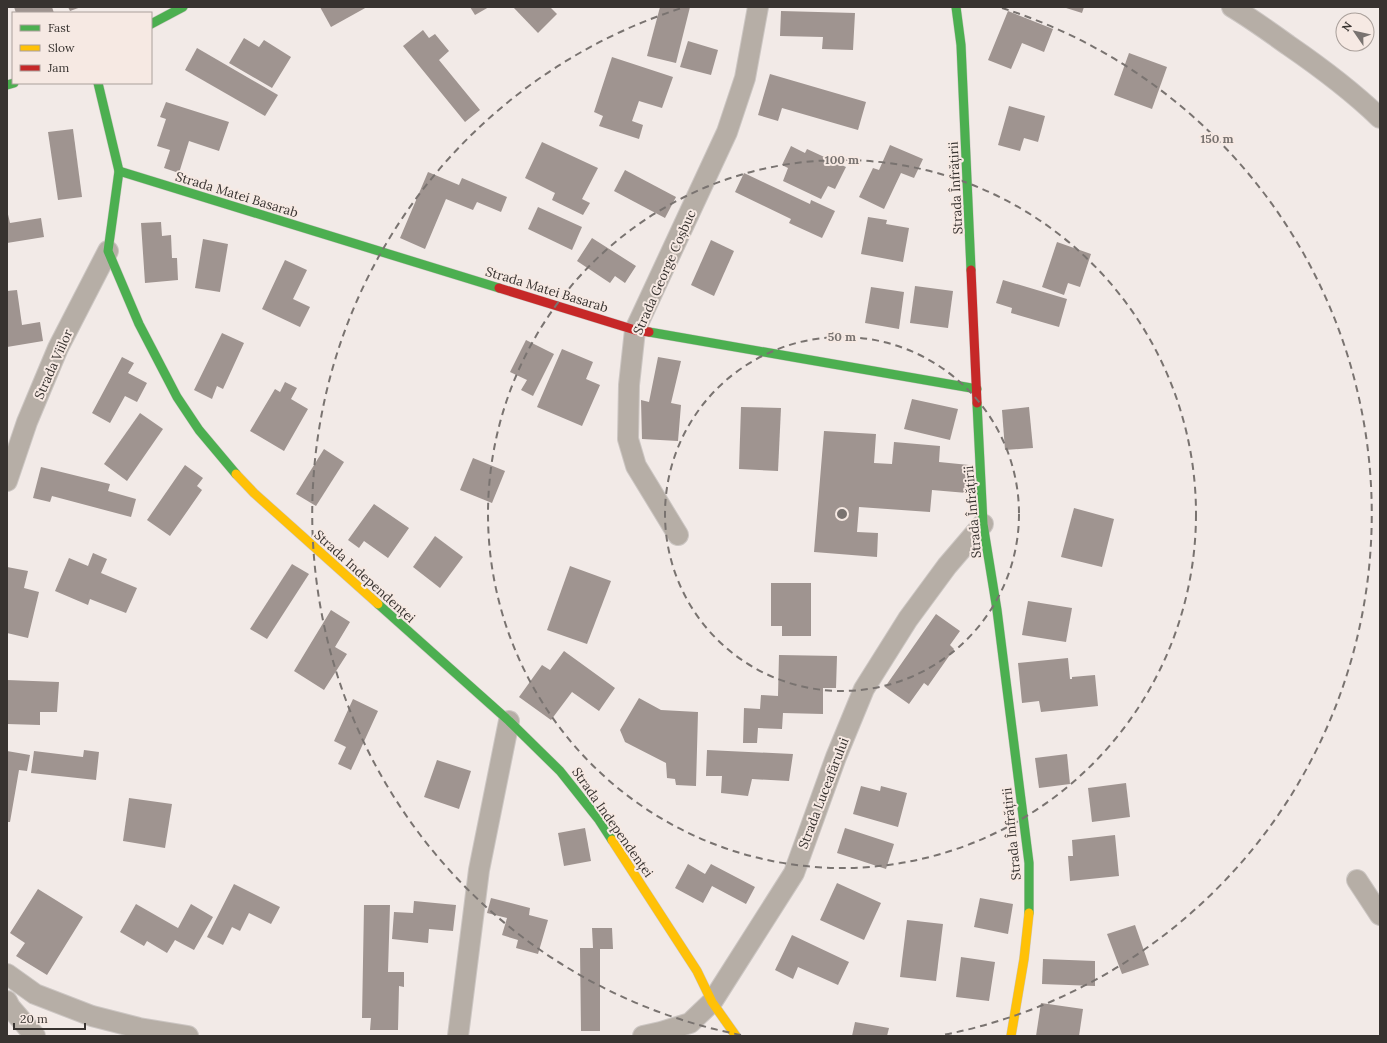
<svg xmlns="http://www.w3.org/2000/svg" width="1387" height="1043" viewBox="0 0 1387 1043" font-family="Lora,serif">
<style>
.building{fill:#9f9490}
.lines{fill:none;stroke-linecap:round;stroke-linejoin:round}
.street-casing{stroke:#ccc6c3;stroke-width:22}
.fast-casing{stroke:#ccc6c3;stroke-width:10}
.slow-casing{stroke:#ccc6c3;stroke-width:10}
.jam-casing{stroke:#ccc6c3;stroke-width:10}
.street{stroke:#b6aea6;stroke-width:20}
.fast{stroke:#4caf50;stroke-width:9}
.slow{stroke:#ffc107;stroke-width:9}
.jam{stroke:#c62828;stroke-width:9}
.ring{fill:none;stroke:#797370;stroke-width:2;stroke-dasharray:7 5}
.labels{text-anchor:middle;stroke-width:4;stroke-linejoin:round;paint-order:stroke}
.street-label{font-size:13px;fill:#383330;stroke:#f6e9e3}
.centre{fill:#797370;stroke:#f6e9e3;stroke-width:2}
.ring-label{font-size:12px;text-anchor:middle;font-weight:bold;fill:#797370;stroke:#f6e9e3;stroke-width:4;stroke-linejoin:round;paint-order:stroke}
</style>
<rect width="100%" height="100%" fill="#f2eae7"/>
<g class="building">
<path d="M14,7h38l2,6h-38z"/>
<path d="M68,7h13l-11,4z"/>
<path d="M320,7h47l-36,20z"/>
<path d="M470,7h19l-14,8z"/>
<path d="M513,7h37l7,7 -19,19z"/>
<path d="M660,7h30l-14,56 -29,-7z"/>
<path d="M1063,7h21l-2,6z"/>
<path d="M781,11l74,2 -2,37 -31,-1 1,-12 -43,-1z"/>
<path d="M1008,11l45,18 -9,23 -22,-9 -11,26 -23,-9z"/>
<path d="M423,30l6,8 6,-4 14,17 -10,9 41,50 -15,12 -62,-76z"/>
<path d="M244,38l15,9 5,-7 27,17 -19,31 -43,-25z"/>
<path d="M688,41l30,9 -7,25 -31,-8z"/>
<path d="M197,48l81,47 -13,21 -80,-46z"/>
<path d="M1129,53l38,14 -15,42 -38,-14z"/>
<path d="M612,57l61,20 -11,31 -23,-7 -7,20 11,4 -4,14 -40,-13 4,-10 -9,-4z"/>
<path d="M770,74l96,28 -8,28 -76,-22 -4,13 -20,-6z"/>
<path d="M166,102l63,20 -10,29 -30,-10 -10,32 -15,-5 6,-18 -13,-4 9,-27 -6,-2z"/>
<path d="M1009,106l36,10 -7,26 -14,-4 -4,13 -22,-6z"/>
<path d="M73,129l9,68 -24,3 -10,-68z"/>
<path d="M542,142l56,26 -16,31 8,4 -7,12 -31,-15 3,-7 -30,-15z"/>
<path d="M890,145l33,14 -9,19 -13,-5 -17,36 -25,-12 14,-29 6,2z"/>
<path d="M791,146l14,7 2,-4 39,18 -11,22 -7,-3 -7,13 -38,-18 5,-13 -6,-3z"/>
<path d="M625,170l51,27 -11,21 -51,-27z"/>
<path d="M428,172l31,13 3,-7 45,19 -6,15 -24,-10 -4,8 -27,-11 -21,50 -25,-11z"/>
<path d="M744,173l66,31 1,-4 24,11 -13,27 -33,-15 2,-4 -56,-27z"/>
<path d="M538,207l44,20 -10,23 -44,-21z"/>
<path d="M7,210l3,13 31,-5 3,19 -37,6z"/>
<path d="M868,217l19,3 -1,4 23,4 -6,34 -42,-8z"/>
<path d="M161,222l1,14 9,-1 1,23h5l1,22 -33,3 -4,-60z"/>
<path d="M592,238l44,28 -11,17 -10,-7 -5,7 -33,-22z"/>
<path d="M203,239l25,5 -8,48 -25,-4z"/>
<path d="M711,240l23,11 -20,45 -23,-11z"/>
<path d="M1057,242l34,12 -11,33 -12,-4 -4,12 -22,-8z"/>
<path d="M285,260l22,10 -14,29 17,8 -10,20 -38,-18z"/>
<path d="M1003,280l64,19 -8,28 -48,-14 1,-5 -16,-5z"/>
<path d="M915,286l38,5 -5,37 -38,-5z"/>
<path d="M871,287l33,5 -5,37 -34,-6z"/>
<path d="M17,290l5,35 18,-3 3,19 -36,6v-56z"/>
<path d="M222,333l22,10 -21,46 -6,-3 -5,13 -18,-9z"/>
<path d="M526,340l28,14 -21,42 -12,-6 6,-10 -17,-8z"/>
<path d="M562,349l31,13 -7,17 14,6 -18,41 -45,-19z"/>
<path d="M122,357l12,6 -6,10 19,10 -10,19 -12,-6 -15,27 -18,-10z"/>
<path d="M658,357l23,4 -10,42 10,2 -3,36 -36,-2 -1,-39 8,2z"/>
<path d="M285,382l12,6 -6,11 17,10 -24,42 -34,-20 25,-42 5,3z"/>
<path d="M912,399l46,10 -8,31 -46,-11z"/>
<path d="M741,407l40,1 -3,63 -39,-2z"/>
<path d="M1029,407l4,41 -28,2 -3,-40z"/>
<path d="M140,413l23,16 -36,52 -23,-17z"/>
<path d="M824,431l52,3 -2,29 18,1 2,-22 46,4 -1,16 30,3 -2,28 -35,-3 -2,22 -71,-5 -2,25 21,1 -1,24 -63,-5z"/>
<path d="M324,449l20,13 -28,44 -20,-12z"/>
<path d="M473,458l32,13 -13,32 -32,-13z"/>
<path d="M185,465l18,13 -6,8 5,4 -32,46 -23,-16z"/>
<path d="M41,467l69,17 -2,7 28,8 -5,18 -79,-21 -2,6 -17,-4z"/>
<path d="M374,504l35,24 -21,30 -24,-17 -5,7 -11,-8z"/>
<path d="M1074,508l40,11 -12,48 -41,-10z"/>
<path d="M435,536l28,21 -23,31 -27,-21z"/>
<path d="M93,553l14,6 -6,14 36,15 -11,25 -36,-14 -2,6 -33,-14 14,-33 19,8z"/>
<path d="M292,564l17,10 -42,65 -17,-10z"/>
<path d="M570,566l41,15 -24,63 -40,-14z"/>
<path d="M7,567l21,4 -4,17 15,4 -11,46 -21,-5z"/>
<path d="M771,583h40v53h-29v-10h-11z"/>
<path d="M1028,601l44,7 -6,34 -44,-7z"/>
<path d="M331,610l19,12 -15,25 12,7 -23,36 -30,-19z"/>
<path d="M936,614l24,17 -10,14 4,4 -26,37 -4,-3 -15,21 -24,-17z"/>
<path d="M564,651l51,37 -16,23 -27,-19 -21,28 -32,-23 23,-32 8,5z"/>
<path d="M779,655l58,1 -1,32h-13v26l-40,-1 -1,16 -24,-1 -1,15h-14l1,-35 16,1 1,-14 17,1z"/>
<path d="M1068,658l2,21h2v-2l23,-2 3,31 -57,6 -2,-11 -17,2 -4,-40z"/>
<path d="M7,680l52,2 -2,30h-17v13l-33,-1z"/>
<path d="M639,698l22,12 37,2 -2,74 -20,-1 -1,-6 -8,-1 -1,-15 -41,-21 -5,-12z"/>
<path d="M353,699l25,12 -27,59 -13,-6 8,-17 -12,-6z"/>
<path d="M84,750l15,2 -3,28 -65,-7 3,-22 49,6z"/>
<path d="M707,750l86,4 -4,27 -37,-2 -4,17 -27,-3 1,-17h-16z"/>
<path d="M7,751l23,4 -3,16 -8,-1 -9,52h-3z"/>
<path d="M1067,754l3,30 -31,4 -4,-30z"/>
<path d="M437,760l34,11 -12,38 -35,-12z"/>
<path d="M1126,783l4,34 -38,5 -4,-34z"/>
<path d="M861,786l19,5 1,-5 26,7 -9,34 -45,-13z"/>
<path d="M129,798l43,6 -7,44 -42,-7z"/>
<path d="M585,828l6,33 -27,5 -6,-33z"/>
<path d="M845,828l49,16 -8,25 -49,-16z"/>
<path d="M1115,835l4,41 -49,5 -2,-25h5l-1,-16z"/>
<path d="M688,864l17,10 6,-10 44,23 -9,17 -34,-18 -9,17 -28,-15z"/>
<path d="M837,883l44,20 -17,37 -44,-20z"/>
<path d="M234,884l46,23 -9,17 -22,-11 -9,18 -8,-4 -9,18 -16,-8z"/>
<path d="M38,889l45,28 -36,58 -31,-19 9,-13 -15,-10z"/>
<path d="M491,898l39,10 -1,7 19,5 -10,34 -22,-6 2,-8 -16,-5 5,-17 -20,-5z"/>
<path d="M980,898l33,6 -5,30 -34,-7z"/>
<path d="M414,901l42,4 -3,26 -24,-2 -1,14 -36,-4 2,-27 19,1z"/>
<path d="M136,904l42,24 13,-24 22,13 -19,33 -19,-10 -8,13 -20,-12 -3,5 -24,-14z"/>
<path d="M364,905h26l-2,67h16v15l-5,-1 -1,44h-28l1,-12h-9z"/>
<path d="M907,920l36,4 -7,57 -36,-4z"/>
<path d="M1135,925l14,40 -27,9 -15,-40z"/>
<path d="M592,928h20l1,21h-13v82h-19l-1,-83h13z"/>
<path d="M792,935l57,27 -11,23 -40,-18 -5,12 -18,-9z"/>
<path d="M961,957l34,5 -6,39 -33,-4z"/>
<path d="M1043,959l52,2v25l-53,-2z"/>
<path d="M1041,1003l42,6 -4,27h-43z"/>
<path d="M855,1022l34,6 -2,8h-35z"/>
</g>
<g class="lines">
<defs>
<g id="street">
<path d="M1232,7c20,12 38,25 56,38 32,22 64,46 92,73"/>
<path d="M7,481l20,-59 31,-74 50,-97"/>
<path d="M678,535l-42,-69 -8,-27 1,-54 6,-55 92,-198 18,-54 13,-71"/>
<path d="M1357,880l23,35"/>
<path d="M7,974l28,20 57,22 47,12 49,8"/>
<path d="M7,1001l3,6 25,29"/>
<path d="M458,1036l21,-166 30,-149"/>
<path d="M643,1036l18,-4 29,-9 22,-21 82,-129 42,-116 28,-68 44,-70 39,-53 36,-42"/>
</g>
<g id="fast">
<path d="M956,7l5,38 10,225"/>
<path d="M151,24l32,-17"/>
<path d="M98,83l21,88 -11,80 31,73 38,73 22,33 37,44"/>
<path d="M7,85l7,-2"/>
<path d="M119,171l380,117"/>
<path d="M649,332l328,57"/>
<path d="M977,403l6,121 14,86 32,253v50"/>
<path d="M378,604l131,117 51,50 39,49 13,20"/>
</g>
<g id="slow">
<path d="M236,474l18,19 124,111"/>
<path d="M612,840l85,131 15,31 24,34"/>
<path d="M1011,1036l13,-77 5,-46"/>
</g>
<g id="jam">
<path d="M971,270l6,133"/>
<path d="M499,288l136,42 14,2"/>
</g>
</defs>
<use href="#street" class="street-casing"/>
<use href="#fast" class="fast-casing"/>
<use href="#slow" class="slow-casing"/>
<use href="#jam" class="jam-casing"/>
<use href="#street" class="street"/>
<use href="#fast" class="fast"/>
<use href="#slow" class="slow"/>
<use href="#jam" class="jam"/>
</g>
<g class="ring">
<circle cx="842" cy="514" r="177"/>
<circle cx="842" cy="514" r="354"/>
<path d="M741 1035A531 531 0 0 1 682 8M1002 8A531 531 0 0 1 943 1035"/>
</g>
<g class="labels">
<g class="street-label">
<text transform="translate(955 188) rotate(-93)" y="5">Strada Înfrățirii</text>
<text transform="translate(237 194) rotate(17)" y="5">Strada Matei Basarab</text>
<text transform="translate(664 272) rotate(-66)" y="5">Strada George Coșbuc</text>
<text transform="translate(547 289) rotate(17)" y="5">Strada Matei Basarab</text>
<text transform="translate(53 364) rotate(-66)" y="5">Strada Viilor</text>
<text transform="translate(972 512) rotate(-95)" y="5">Strada Înfrățirii</text>
<text transform="translate(365 576) rotate(42)" y="5">Strada Independenței</text>
<text transform="translate(823 793) rotate(-69)" y="5">Strada Luceafărului</text>
<text transform="translate(613 822) rotate(55)" y="5">Strada Independenței</text>
<text transform="translate(1011 834) rotate(-96)" y="5">Strada Înfrățirii</text>
</g>
</g>
<circle cx="842" cy="514" r="6" class="centre"/>
<g class="ring-label">
<text x="1217" y="143">150 m</text>
<text x="842" y="164">100 m</text>
<text x="842" y="341">50 m</text>
</g>
<rect width="1387" height="1043" fill="none" stroke="#383330" stroke-width="16"/>
<rect x="12" y="12" width="140" height="72" fill="#f6e9e3" stroke="#aaa09b"/>
<rect x="20" y="25" width="20" height="6" fill="#4caf50" stroke="#aaa09b"/>
<text x="48" y="32" font-size="12" fill="#383330">Fast</text>
<rect x="20" y="45" width="20" height="6" fill="#ffc107" stroke="#aaa09b"/>
<text x="48" y="52" font-size="12" fill="#383330">Slow</text>
<rect x="20" y="65" width="20" height="6" fill="#c62828" stroke="#aaa09b"/>
<text x="48" y="72" font-size="12" fill="#383330">Jam</text>
<g transform="translate(1355 32) rotate(304)"><circle r="19" fill="#f6e9e3" stroke="#aaa09b"/>
<path d="M0-3L7 15L0 10L-7 15Z" fill="#797370"/>
<text y="-6" font-size="11" font-weight="bold" text-anchor="middle" fill="#383330">N</text>
</g>
<path d="M14 1023v6h71v-6" fill="none" stroke="#383330" stroke-width="2"/>
<text x="20" y="1023" font-size="12" fill="#383330" stroke="#f6e9e3" stroke-width="3" paint-order="stroke">20 m</text>
</svg>
